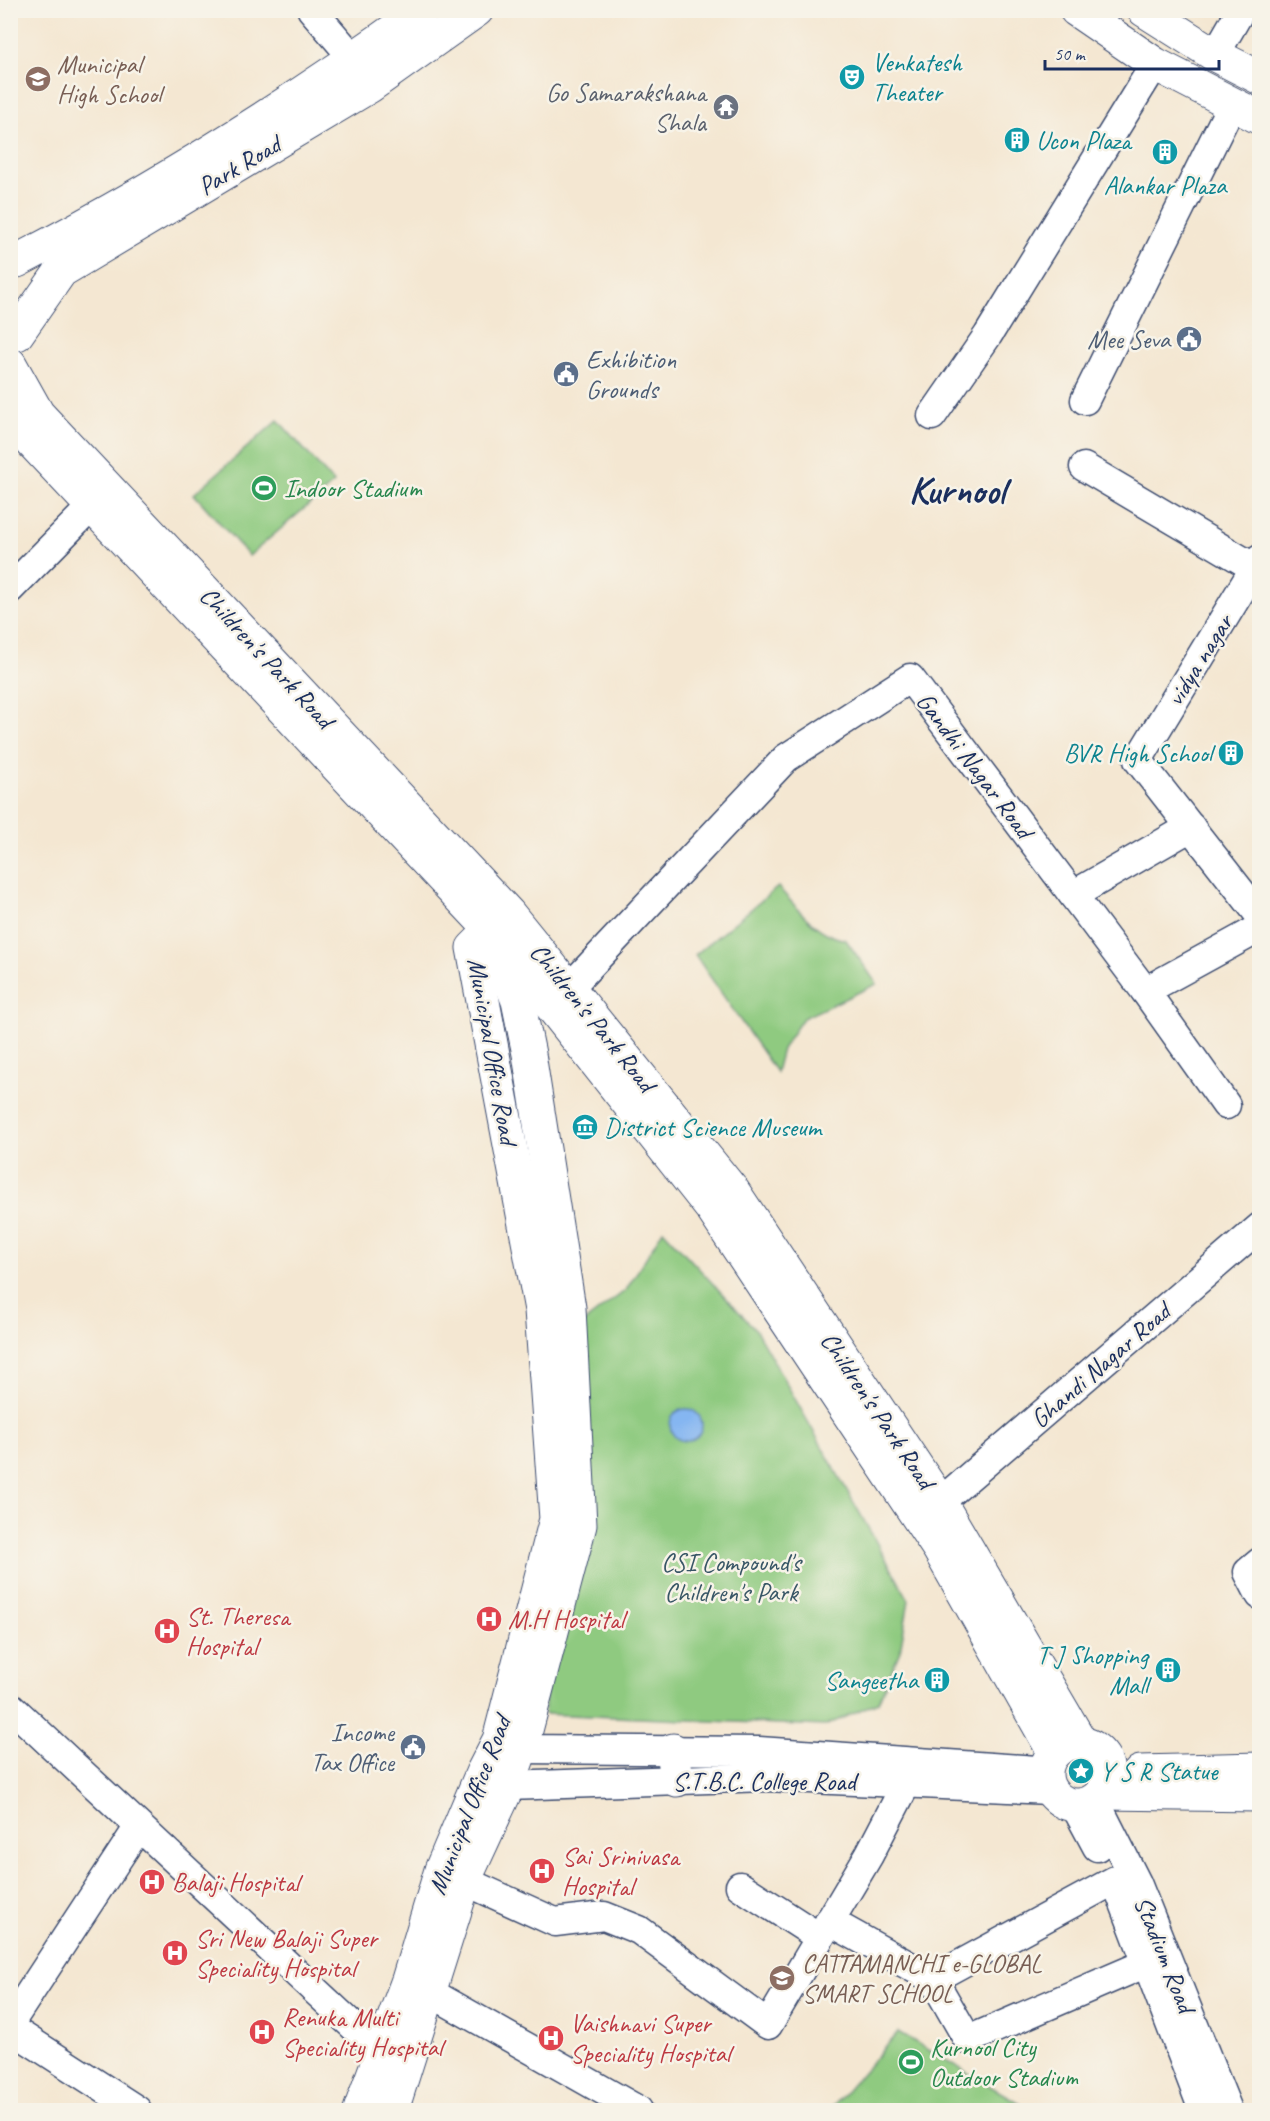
<svg xmlns="http://www.w3.org/2000/svg" width="1270" height="2121" viewBox="0 0 1270 2121" font-family="Caveat,sans-serif">
<style>
.green{fill:#8fca80;stroke:#557c6f;stroke-width:1.5}
.water{fill:#85b6f1;stroke:#5072a8;stroke-width:1.5}
.lines{fill:none;stroke-linecap:round;stroke-linejoin:round}
.minor-casing{stroke:#3c4b6f;stroke-width:31}
.major-casing{stroke:#3c4b6f;stroke-width:35}
.minor{stroke:#fff;stroke-width:28}
.major{stroke:#fff;stroke-width:33}
.labels{text-anchor:middle;stroke-width:5;stroke-linejoin:round;paint-order:stroke}
.culture-label{font-size:26px;fill:#0d838f;stroke:#f7f3e8;text-anchor:start}
.education-label{font-size:26px;fill:#785e54;stroke:#f7f3e8;text-anchor:start}
.worship-label{font-size:26px;fill:#5b616d;stroke:#f7f3e8;text-anchor:end}
.street-label{font-size:26px;fill:#1b2f5e;stroke:#f7f3e8}
.service-label{font-size:26px;fill:#4e5e75;stroke:#f7f3e8;text-anchor:end}
.leisure-label{font-size:26px;fill:#27864d;stroke:#f7f3e8;text-anchor:start}
.park-label{font-size:26px;fill:#385666;stroke:#f7f3e8}
.health-label{font-size:26px;fill:#be3a42;stroke:#f7f3e8;text-anchor:start}
.town-label{font-size:38px;font-weight:bold;fill:#1b2f5e;stroke:#f7f3e8}
</style>
<rect width="100%" height="100%" fill="#f7f3e8"/>
<filter id="ink" filterUnits="userSpaceOnUse"><feTurbulence type="fractalNoise" baseFrequency=".0167" numOctaves="2"/><feDisplacementMap in="SourceGraphic" scale="12" xChannelSelector="R" yChannelSelector="G"/><feConvolveMatrix kernelMatrix="1 2 1 2 8 2 1 2 1" color-interpolation-filters="sRGB"/></filter>
<filter id="wash" filterUnits="userSpaceOnUse"><feTurbulence type="fractalNoise" baseFrequency=".008" numOctaves="4" result="noise"/><feDisplacementMap in="SourceGraphic" scale="24" xChannelSelector="R" yChannelSelector="G"/><feGaussianBlur stdDeviation="1.35" result="paint"/><feColorMatrix in="noise" values="0 0 0 0 0 0 0 0 0 0 0 0 0 0 0 0 0 1.4 0 .05"/><feComposite in="paint" operator="in"/></filter>
<g filter="url(#wash)">
<rect width="100%" height="100%" fill="#f4e7d2"/>
<g class="green">
<path d="M278,420l56,63 -85,73 -55,-62z"/>
<path d="M778,887c20,21 37,48 68,53l31,44 -74,34 -21,31 -6,23 -81,-117z"/>
<path d="M663,1230l93,100 153,270 -9,51 -22,51 -53,24 -281,-12 34,-387 48,-37z"/>
<path d="M898,2032l133,78h-201z"/>
</g>
<circle class="water" cx="686" cy="1425" r="16"/>
</g>
<g filter="url(#ink)">
<g class="lines">
<defs>
<g id="minor">
<path d="M312,10l42,49"/>
<path d="M1215,55l26,-45"/>
<path d="M1085,400l147,-296"/>
<path d="M932,416l56,-81 167,-271"/>
<path d="M1084,467l176,104"/>
<path d="M1260,559l-122,201 122,156"/>
<path d="M10,589l81,-82"/>
<path d="M1073,895l118,-68"/>
<path d="M570,987l216,-229 124,-80 235,313 81,114"/>
<path d="M1145,991l115,-63"/>
<path d="M940,1502l320,-275"/>
<path d="M1260,1562l-12,10 12,23"/>
<path d="M10,1706l371,346"/>
<path d="M501,1741l20,8 238,2 278,19"/>
<path d="M490,1778l18,8 258,-9 284,13"/>
<path d="M1095,1800l42,83 91,227"/>
<path d="M1075,1806l22,41"/>
<path d="M445,1872l110,50 49,-6 35,14 129,95 101,-170 37,-71"/>
<path d="M1117,1885l86,225"/>
<path d="M740,1886l79,51"/>
<path d="M829,1921l104,58 182,-99"/>
<path d="M933,1979l35,61 179,-77"/>
<path d="M410,1981l228,129"/>
<path d="M10,2023l128,-195"/>
<path d="M10,2028l127,82"/>
</g>
<g id="major">
<path d="M1076,10l79,54 105,54"/>
<path d="M1144,10l71,45 45,23"/>
<path d="M17,261c141,-73 276,-158 405,-251"/>
<path d="M17,334l44,-63 309,-185 107,-76"/>
<path d="M10,364l28,50 470,499 225,278 207,311 142,242"/>
<path d="M10,419l481,511 221,279 227,340 115,203"/>
<circle cx="1077" cy="1774" r="31"/>
<path d="M673,1750l4,30"/>
<path d="M1140,1772l120,-3"/>
<path d="M1103,1793l157,2"/>
<path d="M360,2110l48,-130 33,-110 41,-97 17,-33 57,-221 -15,-209 -68,-362 34,-34"/>
<path d="M392,2110l73,-231 43,-93 13,-37 59,-224 -11,-217 -40,-254 -11,-53 -16,-42"/>
</g>
</defs>
<use href="#minor" class="minor-casing"/>
<use href="#major" class="major-casing"/>
<use href="#minor" class="minor"/>
<use href="#major" class="major"/>
</g>
</g>
<defs>
<symbol id="theatre-disc" viewBox="-11 -11 22 22"><circle r="9.5" fill="#0f9aa8" stroke="#f7f3e8"/><path d="M-5-5.5Q0-4 5-5.5V0Q5 5 0 6Q-5 5-5 0ZM-3.3-2.5H-1v1.5H-3.3ZM1-2.5H3.3v1.5H1ZM-2.8 1Q0 5.5 2.8 1Z" fill="#fff"/></symbol>
<symbol id="school-disc" viewBox="-11 -11 22 22"><circle r="9.5" fill="#8d6e63" stroke="#f7f3e8"/><path d="M0-5L7-2L0 1L-7-2ZM-4 1L0 2.5L4 1V4Q0 6-4 4Z" fill="#fff"/></symbol>
<symbol id="temple-disc" viewBox="-11 -11 22 22"><circle r="9.5" fill="#6b7280" stroke="#f7f3e8"/><path d="M0-6L5-2H3V0L6.5 2.5H4V6H1.5V3h-3V6H-4V2.5H-6.5L-3 0V-2H-5Z" fill="#fff"/></symbol>
<symbol id="building-disc" viewBox="-11 -11 22 22"><circle r="9.5" fill="#0f9aa8" stroke="#f7f3e8"/><path d="M-4-6H4V6H1V3H-1V6H-4ZM-2.5-4.3h1.7v1.8h-1.7ZM.8-4.3h1.7v1.8H.8ZM-2.5-1h1.7V.8h-1.7ZM.8-1h1.7V.8H.8Z" fill="#fff"/></symbol>
<symbol id="civic-disc" viewBox="-11 -11 22 22"><circle r="9.5" fill="#5c6f8a" stroke="#f7f3e8"/><path d="M-.6-6.5H3V-4.5H.6V-3L4-1V1h2V6H-6V1h2V-1L-.6-3ZM-1.2 2.5V6h2.4V2.5Z" fill="#fff"/></symbol>
<symbol id="stadium-disc" viewBox="-11 -11 22 22"><circle r="9.5" fill="#2e9e5b" stroke="#f7f3e8"/><path d="M0-5a6.5 5 0 1 0 0 10a6.5 5 0 1 0 0-10ZM-3.5-1.8h7v3.6h-7Z" fill="#fff"/></symbol>
<symbol id="museum-disc" viewBox="-11 -11 22 22"><circle r="9.5" fill="#0f9aa8" stroke="#f7f3e8"/><path d="M0-6L6-3V-2H-6V-3ZM-5-1h2V3h-2ZM-1-1h2V3h-2ZM3-1h2V3H3ZM-6 4H6V6H-6Z" fill="#fff"/></symbol>
<symbol id="hospital-disc" viewBox="-11 -11 22 22"><circle r="9.5" fill="#e0444e" stroke="#f7f3e8"/><path d="M-5-5h3v3.5h4V-5h3V5h-3V1.5h-4V5h-3Z" fill="#fff"/></symbol>
<symbol id="sight-disc" viewBox="-11 -11 22 22"><circle r="9.5" fill="#0f9aa8" stroke="#f7f3e8"/><path d="M0-6L1.8-2.2L6-1.7L2.9 1.2L3.7 5.4L0 3.3L-3.7 5.4L-2.9 1.2L-6-1.7L-1.8-2.2Z" fill="#fff"/></symbol>
</defs>
<g fill-rule="evenodd">
<use href="#theatre-disc" x="837" y="62" width="30" height="30"/>
<use href="#school-disc" x="23" y="64" width="30" height="30"/>
<use href="#temple-disc" x="711" y="92" width="30" height="30"/>
<use href="#building-disc" x="1002" y="125" width="30" height="30"/>
<use href="#building-disc" x="1150" y="137" width="30" height="30"/>
<use href="#civic-disc" x="1174" y="324" width="30" height="30"/>
<use href="#civic-disc" x="551" y="359" width="30" height="30"/>
<use href="#stadium-disc" x="249" y="473" width="30" height="30"/>
<use href="#building-disc" x="1216" y="738" width="30" height="30"/>
<use href="#museum-disc" x="570" y="1112" width="30" height="30"/>
<use href="#hospital-disc" x="474" y="1604" width="30" height="30"/>
<use href="#hospital-disc" x="152" y="1616" width="30" height="30"/>
<use href="#building-disc" x="1153" y="1655" width="30" height="30"/>
<use href="#building-disc" x="922" y="1665" width="30" height="30"/>
<use href="#civic-disc" x="398" y="1732" width="30" height="30"/>
<use href="#sight-disc" x="1066" y="1756" width="30" height="30"/>
<use href="#hospital-disc" x="527" y="1856" width="30" height="30"/>
<use href="#hospital-disc" x="137" y="1867" width="30" height="30"/>
<use href="#hospital-disc" x="160" y="1938" width="30" height="30"/>
<use href="#school-disc" x="767" y="1963" width="30" height="30"/>
<use href="#hospital-disc" x="247" y="2017" width="30" height="30"/>
<use href="#hospital-disc" x="536" y="2023" width="30" height="30"/>
<use href="#stadium-disc" x="896" y="2047" width="30" height="30"/>
</g>
<g class="labels">
<g class="culture-label">
<text x="872" y="71">Venkatesh<tspan x="872" dy="30">Theater</tspan></text>
<text x="1036" y="149">Ucon Plaza</text>
<text x="1165" y="194" text-anchor="middle">Alankar Plaza</text>
<text x="1212" y="762" text-anchor="end">BVR High School</text>
<text x="604" y="1136">District Science Museum</text>
<text x="1148" y="1664" text-anchor="end">T J Shopping<tspan x="1148" dy="30">Mall</tspan></text>
<text x="918" y="1689" text-anchor="end">Sangeetha</text>
<text x="1100" y="1780">Y S R Statue</text>
</g>
<g class="education-label">
<text x="57" y="73">Municipal<tspan x="57" dy="30">High School</tspan></text>
<text x="802" y="1972">CATTAMANCHI e-GLOBAL<tspan x="802" dy="30">SMART SCHOOL</tspan></text>
</g>
<g class="worship-label">
<text x="706" y="101">Go Samarakshana<tspan x="706" dy="30">Shala</tspan></text>
</g>
<g class="street-label">
<text transform="translate(239 165) rotate(-31)" y="9">Park Road</text>
<text transform="translate(267 657) rotate(47)" y="9">Children's Park Road</text>
<text transform="translate(1199 660) rotate(-58)" y="9">vidya nagar</text>
<text transform="translate(975 765) rotate(53)" y="9">Gandhi Nagar Road</text>
<text transform="translate(593 1017) rotate(51)" y="9">Children's Park Road</text>
<text transform="translate(493 1051) rotate(80)" y="9">Municipal Office Road</text>
<text transform="translate(1100 1365) rotate(-41)" y="9">Ghandi Nagar Road</text>
<text transform="translate(878 1410) rotate(56)" y="9">Children's Park Road</text>
<text x="764" y="1790">S.T.B.C. College Road</text>
<text transform="translate(469 1805) rotate(-69)" y="9">Municipal Office Road</text>
<text transform="translate(1165 1954) rotate(68)" y="9">Stadium Road</text>
</g>
<g class="service-label">
<text x="1170" y="348">Mee Seva</text>
<text x="586" y="368" text-anchor="start">Exhibition<tspan x="586" dy="30">Grounds</tspan></text>
<text x="394" y="1741">Income<tspan x="394" dy="30">Tax Office</tspan></text>
</g>
<g class="leisure-label">
<text x="284" y="497">Indoor Stadium</text>
<text x="930" y="2056">Kurnool City<tspan x="930" dy="30">Outdoor Stadium</tspan></text>
</g>
<g class="park-label">
<text x="731" y="1571">CSI Compound's<tspan x="731" dy="30">Children's Park</tspan></text>
</g>
<g class="health-label">
<text x="186" y="1625">St. Theresa<tspan x="186" dy="30">Hospital</tspan></text>
<text x="508" y="1628">M.H Hospital</text>
<text x="562" y="1865">Sai Srinivasa<tspan x="562" dy="30">Hospital</tspan></text>
<text x="172" y="1891">Balaji Hospital</text>
<text x="195" y="1947">Sri New Balaji Super<tspan x="195" dy="30">Speciality Hospital</tspan></text>
<text x="282" y="2026">Renuka Multi<tspan x="282" dy="30">Speciality Hospital</tspan></text>
<text x="570" y="2032">Vaishnavi Super<tspan x="570" dy="30">Speciality Hospital</tspan></text>
</g>
<g class="town-label">
<text x="957" y="503">Kurnool</text>
</g>
</g>
<rect width="1270" height="2121" fill="none" stroke="#f7f3e8" stroke-width="36"/>
<path d="M1045 60v9h174v-9" fill="none" stroke="#1b2f5e" stroke-width="3"/>
<text x="1054" y="60" font-size="18" fill="#1b2f5e" stroke="#f7f3e8" stroke-width="4.5" paint-order="stroke">50 m</text>
</svg>
